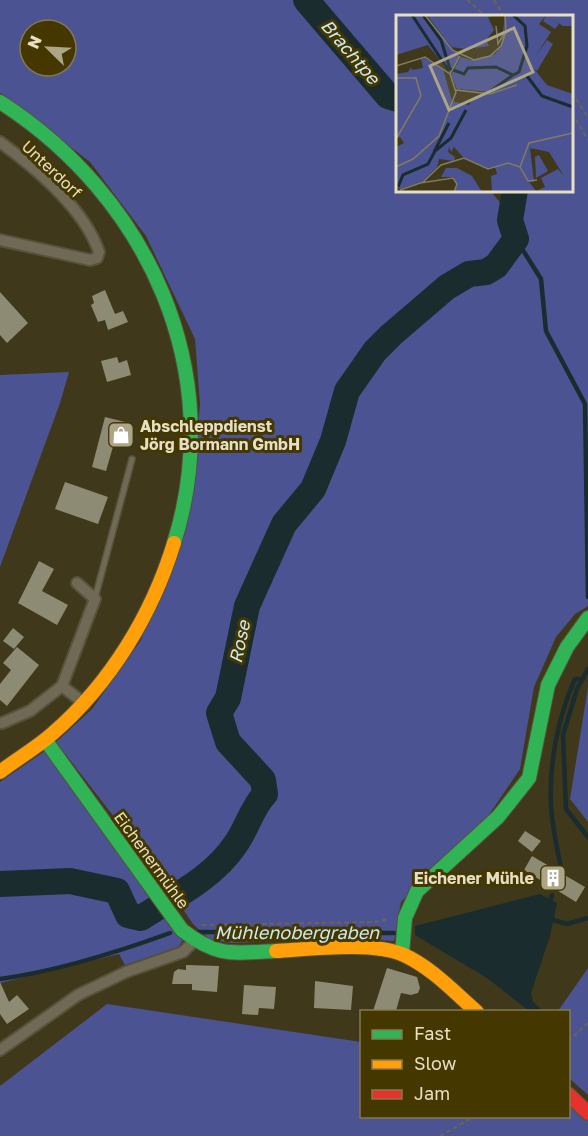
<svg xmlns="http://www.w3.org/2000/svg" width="588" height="1136" viewBox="0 0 588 1136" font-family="'Golos Text',sans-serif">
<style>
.green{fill:#4b5393;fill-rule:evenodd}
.water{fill:#1a2c2e}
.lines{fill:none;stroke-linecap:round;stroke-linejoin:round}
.stream{stroke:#1a2c2e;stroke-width:4.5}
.river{stroke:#1a2c2e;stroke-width:26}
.building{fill:#8d8b74}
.lane-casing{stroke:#57523b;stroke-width:8}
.street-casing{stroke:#57523b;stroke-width:14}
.fast-casing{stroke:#57523b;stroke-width:16}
.slow-casing{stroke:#57523b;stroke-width:16}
.jam-casing{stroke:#57523b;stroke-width:16}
.path{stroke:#6a6654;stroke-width:2;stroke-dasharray:4.5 3;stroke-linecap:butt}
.lane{stroke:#6f6956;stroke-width:5}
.street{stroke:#6f6956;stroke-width:10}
.fast{stroke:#30b455;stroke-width:14}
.slow{stroke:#ff9f0a;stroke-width:14}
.jam{stroke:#e5322d;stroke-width:14}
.labels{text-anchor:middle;stroke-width:6;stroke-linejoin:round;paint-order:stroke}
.street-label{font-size:16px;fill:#e6dfc4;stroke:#443700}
.poi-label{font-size:16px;font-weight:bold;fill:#e6dfc4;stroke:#443700;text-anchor:start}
.water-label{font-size:18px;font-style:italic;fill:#cbeaf2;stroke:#443700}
.inset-river{fill:none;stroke:#1a2c2e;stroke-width:3}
.inset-road{fill:none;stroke:#827b5e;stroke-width:1.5}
.view{fill:#aca588;fill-opacity:0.15;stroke:#aca588;stroke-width:3}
.inset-edge{fill:none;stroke:#e6dfc4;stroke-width:3}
</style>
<rect width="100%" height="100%" fill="#3f381a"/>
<g class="green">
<path d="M0,0h588v606l-13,8 -19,23 -22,50 -14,82 -42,62 -39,32 -38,39 -7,39 -47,-3 -115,5 -22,-3 -17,-16 -30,-44 -107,-138 36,-33 49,-69 52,-149 7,-87 -5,-65 -49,-103 -56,-74 -90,-69zM398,16h174v174l-52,1 -4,32 -26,-33h-92zM30,30h36v36h-36z"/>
<path d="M69,372l-9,31 -60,164v-192z"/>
<path d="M588,687v135l-18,-23z"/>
<path d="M45,751l139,188 -6,8 -53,18 -6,-11 -119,29v-201z"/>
<path d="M588,968v127l-19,-17 -1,-66 -10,-1z"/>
<path d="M107,1004l254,38 1,74h206l1,-21 19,21v20h-588v-50z"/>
</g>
<path class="water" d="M540,894l17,9 -7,33 -19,57 2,9 10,9h-14l-42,-33 -72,-43v-9z"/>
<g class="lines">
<g class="stream">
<path d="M516,239l25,40 5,52 39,73 3,193"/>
<path d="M588,669l-11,20 -14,46 3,74 22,28"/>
<path d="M562,874c-4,-23 -10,-46 -11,-69 -2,-42 7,-88 24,-126h8"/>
<path d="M551,899l1,-4"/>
<path d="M553,920l14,4 21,-6"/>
<path d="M199,932l195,1"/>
<path d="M0,979c58,-8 115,-26 170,-46"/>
</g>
<g class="river">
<path d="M306,0l82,96 10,3"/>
<path d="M0,884l70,-3 47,10 11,24 13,3c32,-21 72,-40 94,-73 12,-16 16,-36 30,-51l-2,-14 -35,-38 -9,-29 9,-15 19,-92 37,-82 29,-35 20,-48 14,-50 28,-40 16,-16 56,-48 22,-13 17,-2 10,-6 20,-27 -6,-19 5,-30"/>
</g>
</g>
<g class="building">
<path d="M105,290l10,24 8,-3 5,11 -20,8 -3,-10 -7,2 -7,-17 3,-2 -2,-7z"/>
<path d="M0,292l28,31 -21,20 -7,-8z"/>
<path d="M117,357l2,6 8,-3 4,15 -24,7 -6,-21z"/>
<path d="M105,417l24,6 -7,22 -8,-2 -8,28 -14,-4z"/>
<path d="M65,482l43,15 -10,27 -43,-15z"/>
<path d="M39,561l15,8 -12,22 26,14 -11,20 -39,-22z"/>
<path d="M13,628l11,9 -10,12 -11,-8z"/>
<path d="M17,647l22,18 -32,41 -7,-6v-16l11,-14 -8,-7z"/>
<path d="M525,831l16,10 -9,11 -14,-11z"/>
<path d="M532,856l53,31 -9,15 -52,-32z"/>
<path d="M186,965l33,1 -2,26 -25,-2v-6h-20l2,-12 4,-3 8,1z"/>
<path d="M387,968l30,9 3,11 -2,5 -7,2 -10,-2 -5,18h-23z"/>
<path d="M315,981l38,5 -2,24 -37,-2z"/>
<path d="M0,982l9,20 8,-7 12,14 -22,15 -7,-10z"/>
<path d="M244,985l32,2 -2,22 -15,-1 -1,7 -16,-1z"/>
</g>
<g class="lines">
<defs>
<path id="lane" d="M95,598l37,-139"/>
<g id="street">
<path d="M0,142c37,27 84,66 99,110l-2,6 -7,2 -90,-20"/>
<path d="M62,686l23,18"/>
<path d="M2,723l28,-12 32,-25 33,-87 -18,-16"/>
<path d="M0,1050l78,-55 48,-23 57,-20 11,-11"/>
</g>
<g id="fast">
<path d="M0,102c148,95 228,269 174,441"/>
<path d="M46,741l136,189c36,28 51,23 94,21"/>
<path d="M402,954l3,-36 12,-27 81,-74 31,-39 19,-93 19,-38 21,-29"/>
</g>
<g id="slow">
<path d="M0,772c17,-13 36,-24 52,-38 58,-50 100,-119 122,-191"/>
<path d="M276,951c34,-2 97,-10 128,4 28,13 50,37 73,57"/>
</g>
<path id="jam" d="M568,1094l20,19"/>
</defs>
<use href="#lane" class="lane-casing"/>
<use href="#street" class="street-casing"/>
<use href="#fast" class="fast-casing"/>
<use href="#slow" class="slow-casing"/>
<use href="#jam" class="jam-casing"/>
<g class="path">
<path d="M467,0l19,16"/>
<path d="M494,0l10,16"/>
<path d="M572,93l16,24"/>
<path d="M572,113l16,27"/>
<path d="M202,925l173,-3 13,-3"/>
<path d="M568,1041l20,-18"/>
<path d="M440,1136l35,-20"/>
</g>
<use href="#lane" class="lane"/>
<use href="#street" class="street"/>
<use href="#fast" class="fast"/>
<use href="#slow" class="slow"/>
<use href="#jam" class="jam"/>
</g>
<defs>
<symbol id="shop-square" viewBox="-11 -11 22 22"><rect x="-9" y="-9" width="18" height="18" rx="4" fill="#aca588" stroke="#443700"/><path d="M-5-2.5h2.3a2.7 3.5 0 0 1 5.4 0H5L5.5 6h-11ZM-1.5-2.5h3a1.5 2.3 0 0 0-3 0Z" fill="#fff"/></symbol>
<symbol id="building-square" viewBox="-11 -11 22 22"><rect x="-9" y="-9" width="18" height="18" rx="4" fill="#aca588" stroke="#443700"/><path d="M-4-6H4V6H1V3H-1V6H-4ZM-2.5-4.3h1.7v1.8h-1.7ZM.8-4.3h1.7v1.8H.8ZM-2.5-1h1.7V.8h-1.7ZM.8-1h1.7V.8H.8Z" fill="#fff"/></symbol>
</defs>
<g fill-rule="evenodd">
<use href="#shop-square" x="106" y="420" width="30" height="30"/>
<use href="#building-square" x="538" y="863" width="30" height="30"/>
</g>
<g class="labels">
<g class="street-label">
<text transform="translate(52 169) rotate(43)" y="6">Unterdorf</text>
<text transform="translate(152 860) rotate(54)" y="6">Eichenermühle</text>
</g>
<g class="poi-label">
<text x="140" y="432">Abschleppdienst<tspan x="140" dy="18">Jörg Bormann GmbH</tspan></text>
<text x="534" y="884" text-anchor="end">Eichener Mühle</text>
</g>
<g class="water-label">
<text transform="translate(350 52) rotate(49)" y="6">Brachtpe</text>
<text transform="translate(240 642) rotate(-78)" y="6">Rose</text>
<text x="297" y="939">Mühlenobergraben</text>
</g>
</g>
<g transform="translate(396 15)">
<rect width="177" height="177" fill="#3f381a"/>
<path d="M0,0h29l35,42 -10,16 -22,-28 -32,10zM31,0h68l-7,2 6,13 -8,10 3,6 -23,3 -15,-2zM109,0h68v11h-10l-12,-7 8,5 -4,5 -12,-8 3,-6 -7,9 12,8 -16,25 12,-17 6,4 -16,27 -3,-2 13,16 26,9v98h-81l-1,-16 6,-2 -2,-7 -8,1 -24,-11 -9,-10 -3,5 -2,-5 -1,5 7,5 -1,4 -15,-2 -2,8 -14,14 -23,8 -4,-2v-40l8,-4 -4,-6 -4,1v-64l12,-2 3,-5 1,3 11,-2 -2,-9 4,-1 18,11 9,32 17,4 5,-8 15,-5 -32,-3 -6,-14 10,-18 10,3 24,-6 6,-7zM134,133l19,4 15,24 -6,-7 -17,9 4,9 -9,4 -7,-9h5zM143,140l9,16 -12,7 -1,-21zM50,153h11l15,8 10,16h-28l3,-8 -4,-7h-12z" fill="#4b5393" fill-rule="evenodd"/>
<path class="inset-river" d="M16,0l37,56M27,0l18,25 9,29 14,5 4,-6 28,-1 17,8 6,-3 8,-26 -2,-20 -12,-11M131,61l15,20 31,11M92,78l25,-18M38,137l15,-29M2,172l5,-12 25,-11 7,-13 16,-13 15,-28"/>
<path class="inset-road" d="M29,0l27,35 22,10 16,-4 11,-10 5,-14 -1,-17M100,11l2,18 7,-12M0,51l29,-9 25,17M0,63h20l5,18 -25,43M60,75l34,4 27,-9M0,152l17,-8 26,-23 17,-44 -6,-18 10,-18M124,152l8,14 9,-1M24,168l33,-5 4,6 -3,8M4,175l23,-8 18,-17 23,-7 24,11 20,-6 12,4 9,-24 44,-10"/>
<path class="view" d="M118,13l19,44 -84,38 -19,-44z"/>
<rect width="177" height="177" class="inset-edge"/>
</g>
<rect x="360" y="1010" width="210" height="108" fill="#443700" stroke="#857a4e" stroke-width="1.5"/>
<rect x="372" y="1030" width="30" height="9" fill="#30b455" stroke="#857a4e" stroke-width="1.5"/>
<text x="414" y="1040" font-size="18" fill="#e6dfc4">Fast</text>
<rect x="372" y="1060" width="30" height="9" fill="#ff9f0a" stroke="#857a4e" stroke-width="1.5"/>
<text x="414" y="1070" font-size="18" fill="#e6dfc4">Slow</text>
<rect x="372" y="1090" width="30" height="9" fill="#e5322d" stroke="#857a4e" stroke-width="1.5"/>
<text x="414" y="1100" font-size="18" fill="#e6dfc4">Jam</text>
<g transform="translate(48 48) rotate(294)"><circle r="28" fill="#443700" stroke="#857a4e" stroke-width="1.5"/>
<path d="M0-4.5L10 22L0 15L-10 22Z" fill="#aca588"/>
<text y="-9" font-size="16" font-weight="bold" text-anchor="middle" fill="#e6dfc4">N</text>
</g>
</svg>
